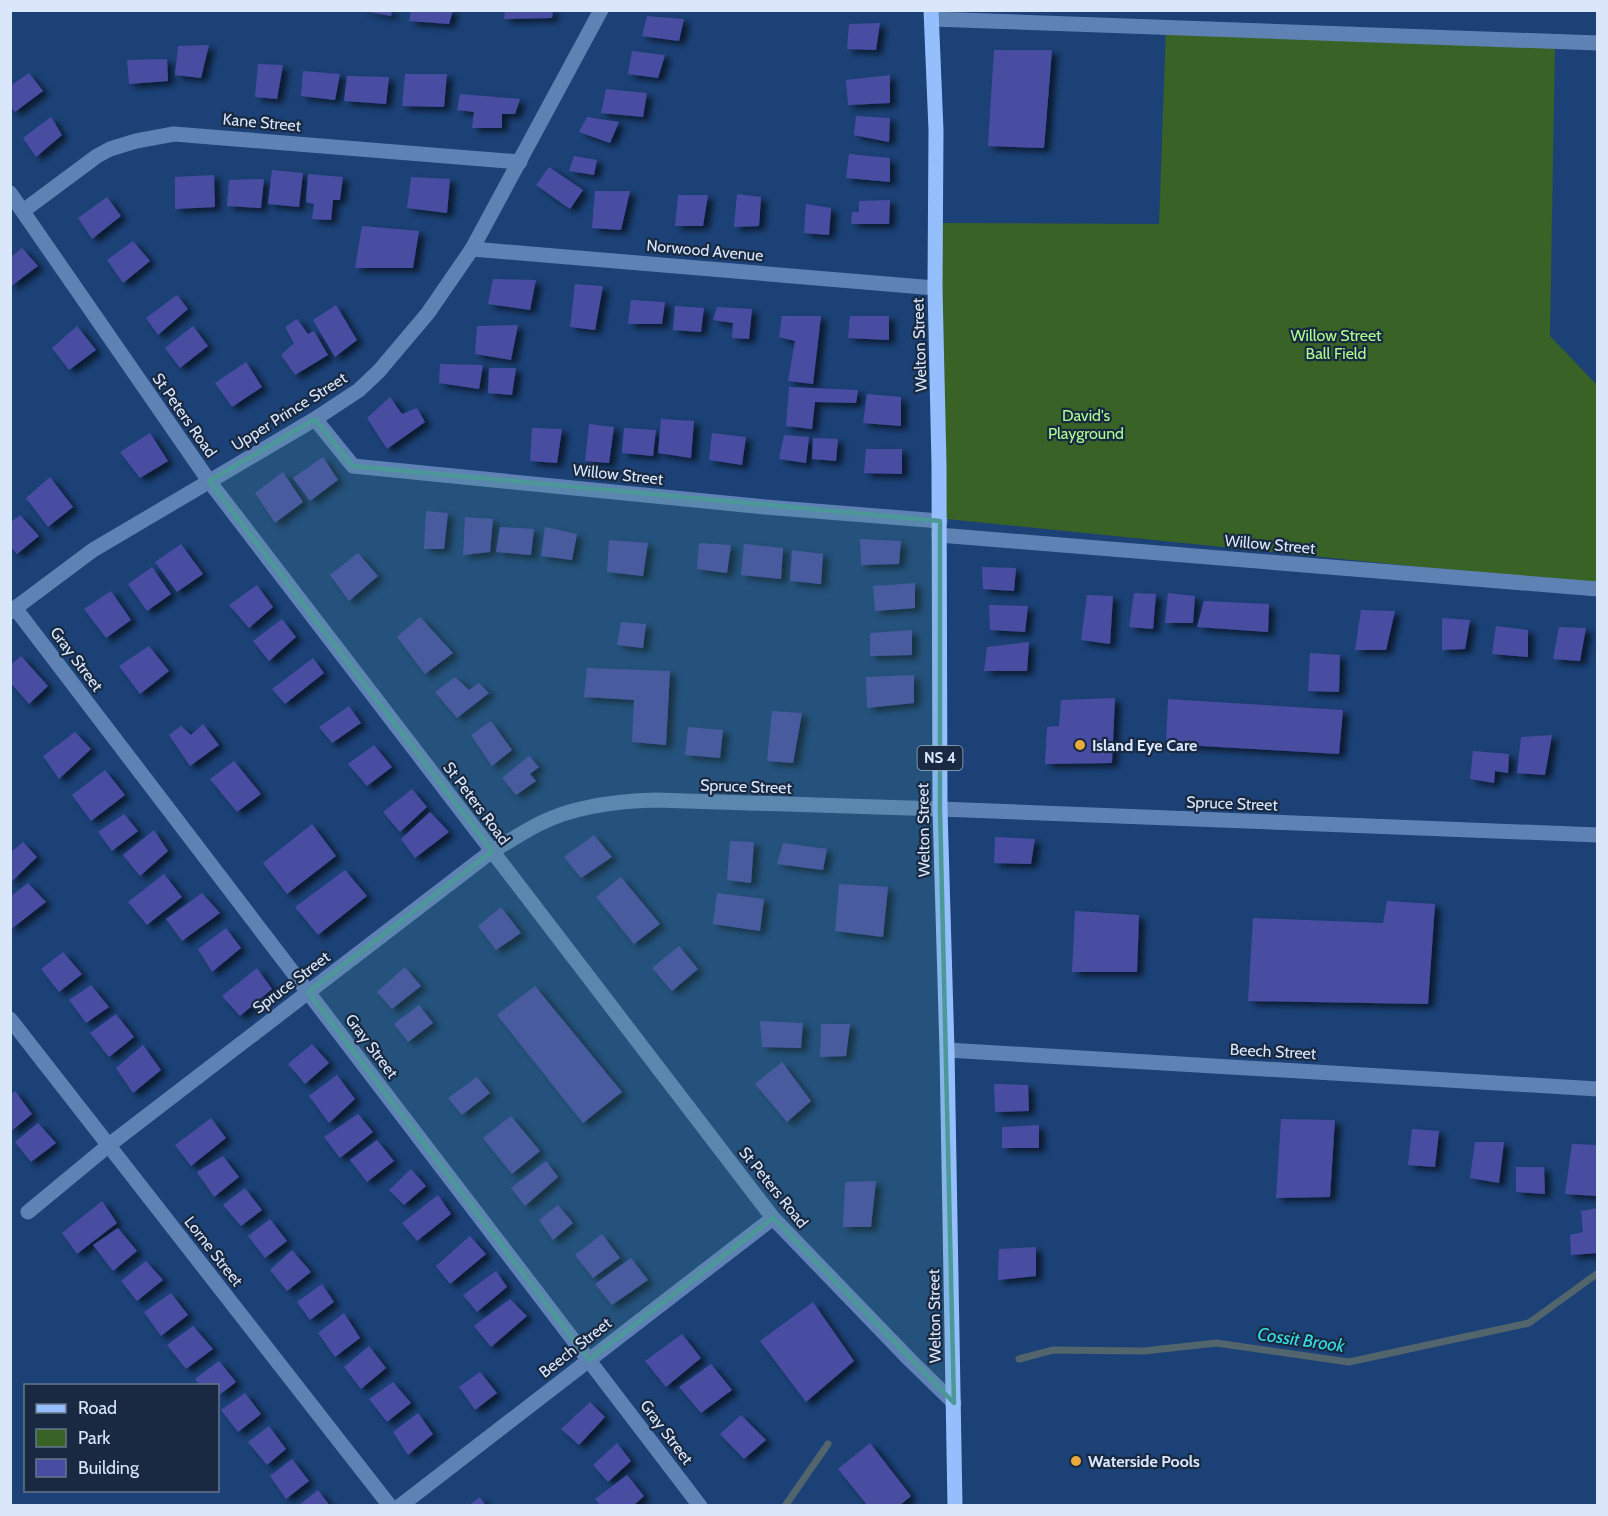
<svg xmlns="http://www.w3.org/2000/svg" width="1608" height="1516" viewBox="0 0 1608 1516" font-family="Cabin,sans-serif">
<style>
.green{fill:#386226}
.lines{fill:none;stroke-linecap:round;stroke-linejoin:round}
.stream{stroke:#52656c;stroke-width:7}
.building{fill:#494da2;filter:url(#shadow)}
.minor{stroke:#5f82b4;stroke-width:15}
.major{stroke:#94bffc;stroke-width:15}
.marked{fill:#4c9898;fill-opacity:0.2;stroke:#4c9898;stroke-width:4.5;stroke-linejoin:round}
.poi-dot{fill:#eaaa39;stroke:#182941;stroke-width:2}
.labels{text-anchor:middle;stroke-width:4.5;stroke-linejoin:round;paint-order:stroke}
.shield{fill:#182941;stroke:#a0aec3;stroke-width:1.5}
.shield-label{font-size:15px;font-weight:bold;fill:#dae7fb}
.street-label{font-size:16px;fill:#dae7fb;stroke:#182941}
.park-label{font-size:16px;fill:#adfd8e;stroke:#182941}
.poi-label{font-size:16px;font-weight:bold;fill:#dae7fb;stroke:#182941;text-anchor:start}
.water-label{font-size:18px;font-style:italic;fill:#36e0e4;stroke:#182941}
</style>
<defs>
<filter id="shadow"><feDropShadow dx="6" dy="4" stdDeviation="3" flood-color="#0009"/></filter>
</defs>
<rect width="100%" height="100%" fill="#1b4176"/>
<path class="green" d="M1166,27l389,14 -5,295 47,49v200l-660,-67 -1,-295 223,1z"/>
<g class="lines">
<g class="stream">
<path d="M1019,1359l34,-9 91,1 72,-8 133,19 180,-39 69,-50"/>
<path d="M785,1506l43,-62"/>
</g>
</g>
<g class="building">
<path d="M359,10h33l-1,6z"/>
<path d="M411,10h42l-4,14 -40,-3z"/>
<path d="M505,10h48l-1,8 -48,1z"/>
<path d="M647,16l37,3 -5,22 -37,-5z"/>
<path d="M880,23l-4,27 -29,-1 2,-25z"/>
<path d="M209,45l-8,33 -26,-3 3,-29z"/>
<path d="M994,50h58l-8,98 -56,-2z"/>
<path d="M632,51l33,4 -7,23 -30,-4z"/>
<path d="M167,59l1,22 -39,3 -2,-24z"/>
<path d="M258,64l25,1 -6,34 -22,-2z"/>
<path d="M303,71l37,3 -5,26 -34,-4z"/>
<path d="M29,73l14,18 -28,21 -5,-6v-20z"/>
<path d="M405,74h42l-3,33 -42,-1z"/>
<path d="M890,75v28l-42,2 -2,-25z"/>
<path d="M347,76l42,1 -3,27 -42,-3z"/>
<path d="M606,89l41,4 -4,24 -42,-4z"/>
<path d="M460,94l60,5 -5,15h-13v14h-30l2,-16 -17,-2z"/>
<path d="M856,116l34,2 -1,24 -35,-7z"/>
<path d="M51,117l11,18 -26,22 -13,-19z"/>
<path d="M587,117l32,5 -9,21 -31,-11z"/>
<path d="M849,154l41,4v24l-44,-4z"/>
<path d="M574,156l23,4 -3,15 -25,-4z"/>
<path d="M549,167l34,23 -13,19 -34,-24z"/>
<path d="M272,170l31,3 -4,34 -31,-3z"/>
<path d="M308,174l35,3 -3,23h-7l-2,20 -19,-1 2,-15 -8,-2z"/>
<path d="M214,175l1,32 -40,2v-32z"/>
<path d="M411,177l39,2 -3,34 -40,-5z"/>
<path d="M264,179l-3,29 -34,-2 2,-26z"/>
<path d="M595,191h35l-9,39 -29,-2z"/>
<path d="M737,194l24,3 -2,29 -25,1z"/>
<path d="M678,195h30l-5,31h-28z"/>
<path d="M107,197l14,19 -29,23 -14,-21z"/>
<path d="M890,200l-1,24h-38l1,-12h7v-11z"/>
<path d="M806,204l25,4 -2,27 -25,-2z"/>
<path d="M362,226l57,5 -6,37h-58z"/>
<path d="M133,241l17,20 -27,22 -16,-23z"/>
<path d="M22,248l16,18 -28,21v-29z"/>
<path d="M493,279l43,1 -6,30 -42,-6z"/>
<path d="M575,284l28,2 -8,44 -25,-3z"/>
<path d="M177,295l11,14 -30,26 -12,-17z"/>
<path d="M631,300l34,2 -3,22h-34z"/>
<path d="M336,305l21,35 -22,17 -22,-37z"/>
<path d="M675,306l29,2 -3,24 -28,-2z"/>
<path d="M717,307l35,2 -3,30 -17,-1 1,-15 -20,-3z"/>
<path d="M782,316h39l-8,68 -25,-3 7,-40 -16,-4z"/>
<path d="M850,316h39v24l-41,-2z"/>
<path d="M297,319l11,15 6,-3 14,24 -33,20 -14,-20 13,-12 -9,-16z"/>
<path d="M518,325l-7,35 -36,-6 2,-28z"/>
<path d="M77,326l19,24 -27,20 -17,-22z"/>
<path d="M193,326l15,20 -28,22 -15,-20z"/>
<path d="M246,362l16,25 -30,20 -17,-24z"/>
<path d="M440,364l43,1 -4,24 -40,-6z"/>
<path d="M489,368h27l-4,27 -24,-2z"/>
<path d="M789,387l69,3 -2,13 -41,-1 -3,27 -26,-3z"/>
<path d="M867,394l34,3v29l-38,-3z"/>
<path d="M390,397l12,17 15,-6 8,14 -38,27 -20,-31z"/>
<path d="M661,419l33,2 -3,37 -33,-5z"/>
<path d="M589,424l25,3 -5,36 -24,-2z"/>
<path d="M532,428l30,1 -5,34 -27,-2z"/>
<path d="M624,428l32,2 -3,26 -31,-3z"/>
<path d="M150,433l18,28 -28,17 -20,-26z"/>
<path d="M712,433l34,4 -4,28 -33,-5z"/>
<path d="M784,435l25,2 -3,26 -27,-4z"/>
<path d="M813,438l25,1 -2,22 -24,-2z"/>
<path d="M866,449h36v25l-38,-1z"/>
<path d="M323,457l15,23 -28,21 -17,-23z"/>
<path d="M283,472l20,30 -28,21 -20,-30z"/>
<path d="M50,477l23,30 -25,20 -22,-29z"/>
<path d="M426,511l22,2 -4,36h-20z"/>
<path d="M20,515l19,21 -22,18 -7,-8v-23z"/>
<path d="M465,517l28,2 -3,33 -27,3z"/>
<path d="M500,527l34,2 -3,26 -35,-3z"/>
<path d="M545,527l32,7 -5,26 -31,-4z"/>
<path d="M860,539l41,2 -2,23 -38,1z"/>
<path d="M609,540l39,3 -5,33 -36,-4z"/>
<path d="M699,543l32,2 -4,28 -30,-4z"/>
<path d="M181,544l22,30 -26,18 -22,-30z"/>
<path d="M744,544l39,4 -2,31 -40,-4z"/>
<path d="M792,550l31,4 -2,30 -31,-3z"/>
<path d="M358,553l20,23 -29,25 -19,-26z"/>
<path d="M152,567l19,27 -24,17 -19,-27z"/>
<path d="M982,567l34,1 -2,23 -31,-2z"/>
<path d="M915,583v25l-40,3 -2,-25z"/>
<path d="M257,585l16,22 -24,21 -20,-23z"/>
<path d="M111,591l20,29 -25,18 -22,-29z"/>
<path d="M1134,593l22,1 -3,35 -24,-2z"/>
<path d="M1168,593l27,3 -2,27h-28z"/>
<path d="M1087,595l26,1 -3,48 -29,-4z"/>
<path d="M1204,601l65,3 -1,28 -71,-5z"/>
<path d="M989,605l39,1 -3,26 -35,-2z"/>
<path d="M1361,610l34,1 -9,39h-31z"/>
<path d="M420,617l33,36 -28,21 -28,-37z"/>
<path d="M1442,618l28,2 -5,29 -23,1z"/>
<path d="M282,619l14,18 -27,24 -16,-20z"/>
<path d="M621,622l25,2 -3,24 -26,-3z"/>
<path d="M1496,626l32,4v27l-36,-3z"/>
<path d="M1559,627l27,1 -6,33 -27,-2z"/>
<path d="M912,630v25l-42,1v-23z"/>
<path d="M1029,642l-2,29h-43l3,-24z"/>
<path d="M149,646l20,25 -29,23 -21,-28z"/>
<path d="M1310,653l30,2 -1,37 -31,-1z"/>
<path d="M21,656l27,30 -19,18 -19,-22v-16z"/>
<path d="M313,658l11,15 -39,31 -13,-15z"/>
<path d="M587,668l83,3 -4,74 -34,-3 2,-42 -50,-3z"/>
<path d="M914,675v28l-47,5 -1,-31z"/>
<path d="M455,677l14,13 10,-7 10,10 -32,25 -22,-26z"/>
<path d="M1115,698l-3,65 -67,1 2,-37 12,-1 2,-26z"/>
<path d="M1168,699l175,11 -4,44 -173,-10z"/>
<path d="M349,706l12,17 -29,20 -13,-16z"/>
<path d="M772,711l30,2 -9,50 -26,-2z"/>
<path d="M491,721l21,29 -20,16 -21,-31z"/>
<path d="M203,724l16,21 -29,21 -21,-31 12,-9 10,9z"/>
<path d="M688,727l35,3 -3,28 -35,-3z"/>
<path d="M75,732l16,17 -32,30 -16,-23z"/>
<path d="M1552,735l-7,40 -28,-2 4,-36z"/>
<path d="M374,745l18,22 -25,19 -19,-22z"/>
<path d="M1473,751l36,3 -1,19 -13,-2 -1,12 -24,-4z"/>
<path d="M529,756l10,11 -9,7 6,7 -20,14 -14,-17z"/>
<path d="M234,761l27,33 -24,18 -27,-33z"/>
<path d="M105,770l20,25 -34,26 -19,-26z"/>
<path d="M412,789l15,18 -27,25 -17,-20z"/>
<path d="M430,812l19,20 -34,26 -14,-19z"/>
<path d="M124,814l14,17 -26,20 -14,-19z"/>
<path d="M312,824l24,32 -49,38 -24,-31z"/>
<path d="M154,830l14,21 -28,25 -17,-21z"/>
<path d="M594,835l18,22 -31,21 -17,-21z"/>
<path d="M995,837l40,2 -4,25 -37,-1z"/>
<path d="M730,841l24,1 -3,41 -24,-3z"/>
<path d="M23,842l14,15 -27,26v-30z"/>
<path d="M783,843l44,6 -4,21 -46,-6z"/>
<path d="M345,870l22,26 -49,39 -23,-28z"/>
<path d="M164,874l18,23 -35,28 -19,-23z"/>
<path d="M621,877l39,47 -26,20 -38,-47z"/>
<path d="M28,883l18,19 -36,28v-33z"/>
<path d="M839,884l49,3 -5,50 -48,-6z"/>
<path d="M202,893l18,20 -38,28 -16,-22z"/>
<path d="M717,893l47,6 -4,32 -47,-7z"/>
<path d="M1387,901l48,3 -7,100 -180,-3 5,-83 130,5z"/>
<path d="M501,907l20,26 -25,17 -18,-24z"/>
<path d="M1075,911l64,4 -2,57h-65z"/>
<path d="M226,928l15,20 -29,24 -14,-23z"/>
<path d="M679,946l19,23 -26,22 -20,-23z"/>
<path d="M63,952l19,22 -23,18 -18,-23z"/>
<path d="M405,967l16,19 -29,23 -15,-17z"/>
<path d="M257,968l15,21 -32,27 -18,-20z"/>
<path d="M91,985l18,22 -23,16 -17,-23z"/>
<path d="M535,986l87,106 -39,31 -86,-108z"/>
<path d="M419,1005l14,18 -25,19 -14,-18z"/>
<path d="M116,1014l18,23 -25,20 -19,-24z"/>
<path d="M760,1021l43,2 -2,25 -39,-1z"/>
<path d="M821,1024h29l-4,32 -26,1z"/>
<path d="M312,1044l17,19 -24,21 -17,-20z"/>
<path d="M143,1045l18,25 -28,23 -17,-25z"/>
<path d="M782,1062l29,39 -24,21 -32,-38z"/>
<path d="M337,1075l18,24 -26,24 -20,-27z"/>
<path d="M477,1077l13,16 -28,22 -14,-17z"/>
<path d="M994,1084l34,1 1,26 -34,1z"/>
<path d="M15,1091l17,23 -22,18v-37z"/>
<path d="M358,1114l15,18 -33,26 -16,-21z"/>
<path d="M511,1116l29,35 -28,23 -29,-36z"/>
<path d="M211,1118l15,20 -35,28 -16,-21z"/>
<path d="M1281,1119l54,1 -5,77 -54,1z"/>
<path d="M38,1123l18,20 -25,19 -16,-20z"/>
<path d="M1039,1125v23h-37v-21z"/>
<path d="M1412,1129l27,2 -4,36 -27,-2z"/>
<path d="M377,1140l17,21 -27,21 -17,-22z"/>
<path d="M1475,1142h29l-5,41 -29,-5z"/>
<path d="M1572,1144l26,1v51l-33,-2z"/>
<path d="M223,1156l16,21 -25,20 -17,-25z"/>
<path d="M546,1161l12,16 -33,29 -14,-18z"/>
<path d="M1516,1167h28l1,27 -29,-2z"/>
<path d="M411,1169l15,17 -22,19 -15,-15z"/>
<path d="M876,1181l-5,46h-28l2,-45z"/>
<path d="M245,1188l17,22 -21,16 -18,-21z"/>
<path d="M438,1195l13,19 -34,27 -15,-18z"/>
<path d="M102,1201l15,22 -40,31 -15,-21z"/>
<path d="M558,1205l15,18 -20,17 -14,-20z"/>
<path d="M1598,1208v45l-27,2 -1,-20 13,-3 -2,-21z"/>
<path d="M270,1219l17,22 -22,17 -17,-22z"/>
<path d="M118,1228l19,23 -24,20 -20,-26z"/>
<path d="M602,1234l18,24 -27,20 -18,-23z"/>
<path d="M470,1236l16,18 -36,30 -14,-18z"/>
<path d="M1036,1247v29l-38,4 1,-31z"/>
<path d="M292,1250l19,22 -24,19 -17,-21z"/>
<path d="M631,1258l17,22 -36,25 -17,-21z"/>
<path d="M146,1261l17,19 -26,21 -16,-20z"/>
<path d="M496,1271l11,16 -30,25 -14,-17z"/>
<path d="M322,1284l12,18 -24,18 -13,-18z"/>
<path d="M171,1293l17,22 -27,21 -17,-24z"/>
<path d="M510,1299l17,17 -36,31 -17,-21z"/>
<path d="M813,1302l41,59 -48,41 -46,-61z"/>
<path d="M344,1313l16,25 -25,19 -17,-24z"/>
<path d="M193,1326l20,23 -27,20 -19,-24z"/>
<path d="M682,1334l19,24 -35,29 -21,-26z"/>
<path d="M369,1346l17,22 -25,21 -17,-22z"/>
<path d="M219,1361l17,21 -18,14v-10h-18l-5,-7z"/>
<path d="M711,1364l21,26 -31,23 -22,-26z"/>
<path d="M480,1372l17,21 -22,17 -16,-23z"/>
<path d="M393,1382l18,21 -24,19 -18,-23z"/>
<path d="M245,1393l16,21 -23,18 -17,-22z"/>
<path d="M590,1402l15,15 -26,28 -18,-16z"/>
<path d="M418,1413l15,21 -25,21 -15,-23z"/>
<path d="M741,1415l25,25 -22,19 -24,-25z"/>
<path d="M269,1426l17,23 -19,16 -19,-23z"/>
<path d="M617,1443l14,18 -23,21 -15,-17z"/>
<path d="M870,1443l41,53 -12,10h-31l-30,-37z"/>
<path d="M292,1459l17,22 -23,18 -16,-23z"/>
<path d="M627,1475l17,21 -11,10h-32l-6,-7z"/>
<path d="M318,1490l12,16h-32z"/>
<path d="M480,1497l6,9h-18z"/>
</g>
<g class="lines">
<g class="minor">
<path d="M932,19l666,24"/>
<path d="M10,193l199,288 564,737 137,142 44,43"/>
<path d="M23,211l74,-55 13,-7 26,-8 38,-7 346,28"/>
<path d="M472,249l463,39"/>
<path d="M315,419l38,47 412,41 175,14"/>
<path d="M939,535l659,54"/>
<path d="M15,608l685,898"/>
<path d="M10,612l83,-62 222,-131 44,-29 20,-19 49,-58 44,-64 129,-239"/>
<path d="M10,1019l380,487"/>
<path d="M947,1050l651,39"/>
<path d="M28,1212l81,-67 383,-294c17,-9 32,-20 49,-28 34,-17 77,-22 115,-23l284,9 658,26"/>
<path d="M400,1506l373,-288"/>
</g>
<path class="major" d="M931,10l5,120 -1,158 4,177 1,344 7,241 8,456"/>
</g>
<path class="marked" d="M315,419l38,47 587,55v288l14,594 -181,-185 -184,142 -281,-368 184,-141 -283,-370z"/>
<g class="poi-dot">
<circle cx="1080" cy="745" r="6"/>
<circle cx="1076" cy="1461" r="6"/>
</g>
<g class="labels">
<rect class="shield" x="917.5" y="746" width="45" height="24" rx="4.5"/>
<g class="shield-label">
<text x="940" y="763">NS 4</text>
</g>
<g class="street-label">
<text transform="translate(262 122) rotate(5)" y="6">Kane Street</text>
<text transform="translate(705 250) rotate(5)" y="6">Norwood Avenue</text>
<text transform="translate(919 345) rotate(-92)" y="6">Welton Street</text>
<text transform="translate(289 411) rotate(-32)" y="6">Upper Prince Street</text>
<text transform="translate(185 415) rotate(55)" y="6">St Peters Road</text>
<text transform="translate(618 474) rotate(6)" y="6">Willow Street</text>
<text transform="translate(1270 544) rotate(5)" y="6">Willow Street</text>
<text transform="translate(77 659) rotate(53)" y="6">Gray Street</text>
<text transform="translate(746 786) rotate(2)" y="6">Spruce Street</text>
<text transform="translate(477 803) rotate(53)" y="6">St Peters Road</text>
<text transform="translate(1232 803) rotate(2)" y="6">Spruce Street</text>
<text transform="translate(923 830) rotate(-91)" y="6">Welton Street</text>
<text transform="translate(291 982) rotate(-37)" y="6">Spruce Street</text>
<text transform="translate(372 1046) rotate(53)" y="6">Gray Street</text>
<text transform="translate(1273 1051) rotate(3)" y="6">Beech Street</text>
<text transform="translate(774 1187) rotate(51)" y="6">St Peters Road</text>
<text transform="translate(214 1251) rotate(52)" y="6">Lorne Street</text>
<text transform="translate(934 1316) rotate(-91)" y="6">Welton Street</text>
<text transform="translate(575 1347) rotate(-38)" y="6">Beech Street</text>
<text transform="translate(667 1432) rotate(53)" y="6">Gray Street</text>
</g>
<g class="park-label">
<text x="1336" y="341">Willow Street<tspan x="1336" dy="18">Ball Field</tspan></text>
<text x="1086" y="421">David's<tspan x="1086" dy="18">Playground</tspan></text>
</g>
<g class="poi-label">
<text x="1092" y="751">Island Eye Care</text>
<text x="1088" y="1467">Waterside Pools</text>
</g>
<g class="water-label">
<text transform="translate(1301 1340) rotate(8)" y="6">Cossit Brook</text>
</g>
</g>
<rect width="1608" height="1516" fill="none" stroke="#dae7fb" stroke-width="24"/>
<rect x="24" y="1384" width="195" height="108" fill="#182941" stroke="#66758b" stroke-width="1.5"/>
<rect x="36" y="1404" width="30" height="9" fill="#94bffc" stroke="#66758b" stroke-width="1.5"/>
<text x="78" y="1414" font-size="18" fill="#dae7fb">Road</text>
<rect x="36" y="1429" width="30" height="18" fill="#386226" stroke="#66758b" stroke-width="1.5"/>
<text x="78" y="1444" font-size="18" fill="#dae7fb">Park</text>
<rect x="36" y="1459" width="30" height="18" fill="#494da2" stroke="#66758b" stroke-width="1.5"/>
<text x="78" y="1474" font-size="18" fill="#dae7fb">Building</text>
</svg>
